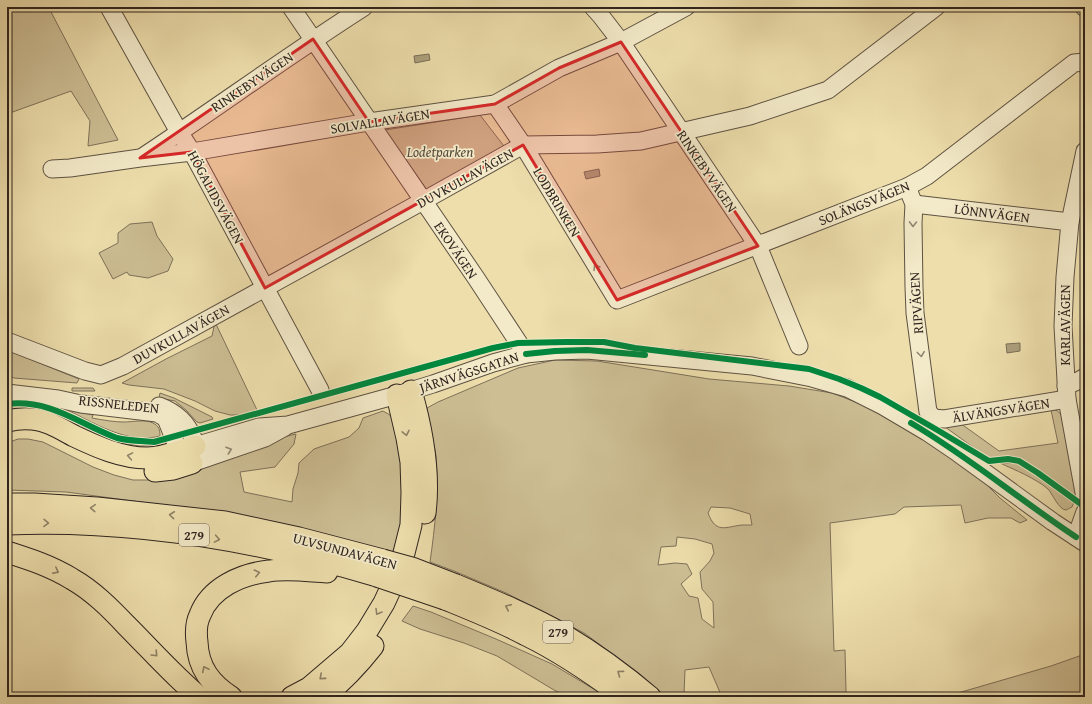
<svg xmlns="http://www.w3.org/2000/svg" width="1092" height="704" viewBox="0 0 1092 704" font-family="'Gentium Book Plus',serif">
<style>
.green{fill:#cdbe94;stroke:#7e715a;fill-rule:evenodd}
.water{fill:#ac9f7c;stroke:#7a6e57}
.lines{fill:none;stroke-linecap:round;stroke-linejoin:round}
.minor-casing{stroke:#5e5242;stroke-width:19}
.major-casing{stroke:#2f241f;stroke-width:23}
.minor{stroke:#f3eac9;stroke-width:17}
.major{stroke:#eddeac;stroke-width:21}
.major-bridge-casing{stroke:#2f241f;stroke-width:23;stroke-linecap:butt}
.major-bridge{stroke:#eddeac;stroke-width:21}
.cycleway-casing{stroke:#f3eac9;stroke-width:8}
.cycleway{stroke:#00873e;stroke-width:6}
.oneway{stroke:#918774}
.oneway2{stroke:#8e8166}
.marked{fill:#d62828;fill-opacity:0.2;stroke:#d62828;stroke-width:3;stroke-linejoin:round}
.labels{text-anchor:middle;stroke-width:3.5;stroke-linejoin:round;paint-order:stroke}
.shield{fill:#f3eac9;stroke:#6a5f52;stroke-width:1}
.shield-label{font-size:13px;font-weight:bold;fill:#2f241f}
.street-label{font-size:14px;fill:#2f241f;stroke:#f3eac9}
.park-label{font-size:14px;font-style:italic;fill:#564a3c;stroke:#f3eac9}
</style>
<rect width="100%" height="100%" fill="#eddeac"/>
<filter id="stains"><feTurbulence type="fractalNoise" baseFrequency=".005" numOctaves="4"/><feColorMatrix values="0 0 0 0 .2 0 0 0 0 .09 0 0 0 0 .02 0 0 0 .5 -.17"/></filter>
<radialGradient id="worn" r=".72"><stop offset=".6" stop-color="#630" stop-opacity="0"/><stop offset="1" stop-color="#630" stop-opacity=".3"/></radialGradient>
<g class="green">
<path d="M7,7h52l-8,5 67,128 -30,6 2,-25 -19,-30 -64,23z"/>
<path d="M480,115l27,35 -78,43 -44,-63z"/>
<path d="M152,222l5,14 16,23 -5,12 -20,7 -19,-3 -2,-3 -14,7 -14,-26 19,-10v-10l12,-9z"/>
<path d="M215,322l42,88 1,3 -13,2h-15l-15,-4 -20,-10 -31,-12 -35,-4 -7,-2 44,-24 46,-23z"/>
<path d="M7,350l72,29 -2,4 -63,-5 -7,-3z"/>
<path d="M555,360l42,1 112,18 80,7 43,7 47,18 94,60 27,27 27,22 -7,3 -9,-5h-23l-23,5 -4,-18 -57,2 -9,7 -65,9 4,128 11,-1 1,42 8,5h-132l-13,-30 -24,3 -1,24 3,3h-21l-26,-23 -56,-41 -78,-40 -52,-22 -24,-9c5,-35 9,-71 6,-106 -2,-17 -10,-32 -9,-48l11,-6 80,-34zM711,507l19,1 20,6 2,11c-3,0 -6,0 -10,0 -17,2 -26,9 -34,-12zM677,537l18,2 17,5 2,9 -4,8 -10,11 2,17 11,13 1,26 -12,-9 -4,-21 -9,-2 -8,-12 11,-10 -5,-10 -12,-1 -17,2 3,-18 15,-1z"/>
<path d="M72,388h21l2,3h-23z"/>
<path d="M160,393l14,5 38,19 1,2 -13,4 -3,-1 -11,-12 -11,-9 -16,-3z"/>
<path d="M24,406l30,6 39,20 23,10 24,4 20,-1 -5,5 -7,2 -141,-35v-10z"/>
<path d="M65,409l28,6 -1,3c11,2 22,4 32,4 9,0 21,-3 29,1 6,3 7,7 7,13 -33,9 -67,-14 -95,-27z"/>
<path d="M1051,410h5l7,6 14,82 -57,-40 -10,-2 -22,2 -47,-34 19,-1 39,28 59,-8z"/>
<path d="M383,411l7,4 6,11 8,51 -2,38 -5,39 -70,-19 -40,-10 -124,-20 -97,-13 -59,-2v-47l11,-4h10l15,3 50,25 21,8 19,5h22l128,-43 13,-3 -2,10 -19,23 -35,5 4,20 48,10 1,-13 5,-16 1,-10 15,-14 35,-12 10,-9 4,-10z"/>
<path d="M1000,463h12l9,2 36,24 17,13 -2,5c-1,0 -5,3 -6,3 -7,0 -14,-17 -18,-21 -13,-11 -33,-19 -48,-26z"/>
<path d="M413,606l18,6 65,27 56,25 55,33h-39l-14,-7 -57,-34 -33,-13 -44,-14 -18,-8z"/>
<path d="M1085,654v43h-157l23,-2 100,-29z"/>
</g>
<g class="water">
<path d="M429,54l1,6 -15,3 -1,-7z"/>
<path d="M599,169l1,7 -14,3 -2,-7z"/>
<path d="M1020,343v8l-13,2 -1,-9z"/>
</g>
<g class="lines">
<defs>
<g id="minor">
<path d="M109,7l70,125 13,20 128,238"/>
<path d="M291,7l185,271 50,76"/>
<path d="M593,7l8,9 20,26 137,204 41,100"/>
<path d="M1084,7l1,1"/>
<path d="M495,104l28,41 94,155 290,-113 20,-11 147,-113 11,-1"/>
<path d="M1085,151l-15,71 -5,55 -2,49 4,73 18,99"/>
<path d="M144,156c74,-49 145,-101 220,-149"/>
<path d="M52,169l18,-1 70,-10 52,-6 177,-30 126,-18 64,-36 62,-26 65,-35"/>
<path d="M907,187l7,17 -1,19 1,64 1,26 13,99 6,6 10,1 123,-20"/>
<path d="M914,204l156,18"/>
<path d="M7,341l78,30 16,4 22,-9 300,-165 100,-56 74,-1 44,-3 109,-25 78,-26 108,-83"/>
<path d="M1066,386l14,-6 5,-3"/>
<path d="M7,393l51,6 23,5 76,9 7,4 3,4 12,30 10,9"/>
<path d="M159,406c16,6 28,16 34,32 1,3 2,6 2,9 0,4 -1,7 -2,10"/>
<path d="M195,446l64,-19 29,-2 109,-30 36,-11 60,-21 33,-9 29,-3 32,-1 165,16 60,12 35,10 36,18 44,26 31,21 95,69 32,21"/>
<path d="M192,463l73,-25 20,-11"/>
<path d="M1076,537l9,-25"/>
</g>
<g id="major">
<path d="M411,391c11,38 19,82 14,122"/>
<path d="M7,421c8,-2 16,-3 25,-2 15,1 29,10 42,17 23,11 48,22 73,22 17,0 32,-7 48,-12"/>
<path d="M155,471l18,-2 19,-6"/>
<path d="M7,504h27l63,4 128,14 74,16 84,22"/>
<path d="M7,524c125,-5 250,16 370,52"/>
<path d="M7,552c22,7 44,14 65,27 21,12 38,29 55,47 24,24 46,49 72,71"/>
<path d="M456,585c36,15 73,30 108,50 30,18 59,39 86,62"/>
<path d="M445,599c27,11 55,22 81,36 35,17 67,39 98,62"/>
<path d="M231,697c-20,-13 -33,-29 -34,-55 -1,-8 -1,-19 3,-27 10,-27 41,-41 69,-44 19,-3 39,0 58,1"/>
<path d="M292,697l17,-9 41,-35 17,-22 17,-28 12,-26 8,-24 7,-28 1,-32 -1,-31 -4,-24 -10,-43"/>
<path d="M323,697c19,-15 35,-32 50,-51"/>
</g>
</defs>
<use href="#minor" class="minor-casing"/>
<use href="#major" class="major-casing"/>
<use href="#minor" class="minor"/>
<use href="#major" class="major"/>
<defs>
<g id="major-bridge">
<path d="M383,560l29,8 44,17"/>
<path d="M377,576l68,23"/>
</g>
</defs>
<use href="#major-bridge" class="major-bridge-casing"/>
<use href="#major-bridge" class="major-bridge"/>
<defs>
<g id="cycleway">
<path d="M526,354l29,-3 32,-1 58,5"/>
<path d="M7,404c44,-5 72,20 110,34 11,3 26,3 37,4l339,-94 25,-5 48,-1h38l31,6 174,21 30,10 22,9 19,9 59,34 50,30 19,-2 11,2 19,12 47,34"/>
<path d="M911,423c58,34 109,77 165,114"/>
</g>
</defs>
<use href="#cycleway" class="cycleway-casing"/>
<use href="#cycleway" class="cycleway"/>
</g>
<defs><path id="oneway-chevron" d="M-2-3.5L2.5 0L-2 3.5" fill="none" stroke-width="1.6" stroke-linecap="round" stroke-linejoin="round"/></defs>
<g class="oneway">
<use href="#oneway-chevron" transform="translate(913 224) rotate(91)"/>
<use href="#oneway-chevron" transform="translate(596 267) rotate(-121)"/>
<use href="#oneway-chevron" transform="translate(921 354) rotate(83)"/>
<use href="#oneway-chevron" transform="translate(229 450) rotate(-19)"/>
</g>
<g class="oneway2">
<use href="#oneway-chevron" transform="translate(406 433) rotate(78)"/>
<use href="#oneway-chevron" transform="translate(130 456) rotate(-170)"/>
<use href="#oneway-chevron" transform="translate(93 508) rotate(-176)"/>
<use href="#oneway-chevron" transform="translate(172 515) rotate(-174)"/>
<use href="#oneway-chevron" transform="translate(46 523) rotate(1)"/>
<use href="#oneway-chevron" transform="translate(217 539) rotate(10)"/>
<use href="#oneway-chevron" transform="translate(56 571) rotate(27)"/>
<use href="#oneway-chevron" transform="translate(257 573) rotate(-13)"/>
<use href="#oneway-chevron" transform="translate(508 607) rotate(-155)"/>
<use href="#oneway-chevron" transform="translate(378 612) rotate(121)"/>
<use href="#oneway-chevron" transform="translate(155 654) rotate(46)"/>
<use href="#oneway-chevron" transform="translate(205 669) rotate(-117)"/>
<use href="#oneway-chevron" transform="translate(620 673) rotate(-144)"/>
<use href="#oneway-chevron" transform="translate(322 677) rotate(139)"/>
</g>
<path class="marked" d="M313,39l56,83 126,-18 64,-36 62,-26 137,204 -141,54 -94,-155 -258,143 -73,-136 -52,6z"/>
<g class="labels">
<g class="shield">
<rect x="179" y="524" width="30" height="22" rx="3"/>
<rect x="543" y="621" width="30" height="22" rx="3"/>
</g>
<g class="shield-label">
<text x="194" y="540">279</text>
<text x="558" y="637">279</text>
</g>
<g class="street-label">
<text transform="translate(252 82) rotate(-34)" y="5">RINKEBYVÄGEN</text>
<text transform="translate(380 121) rotate(-9)" y="5">SOLVALLAVÄGEN</text>
<text transform="translate(707 171) rotate(56)" y="5">RINKEBYVÄGEN</text>
<text transform="translate(465 178) rotate(-29)" y="5">DUVKULLAVÄGEN</text>
<text transform="translate(216 197) rotate(62)" y="5">HÖGALIDSVÄGEN</text>
<text transform="translate(557 202) rotate(59)" y="5">LODBRINKEN</text>
<text transform="translate(864 203) rotate(-22)" y="5">SOLÄNGSVÄGEN</text>
<text transform="translate(992 213) rotate(7)" y="5">LÖNNVÄGEN</text>
<text transform="translate(456 250) rotate(56)" y="5">EKOVÄGEN</text>
<text transform="translate(916 303) rotate(-94)" y="5">RIPVÄGEN</text>
<text transform="translate(1065 325) rotate(-90)" y="5">KARLAVÄGEN</text>
<text transform="translate(181 334) rotate(-29)" y="5">DUVKULLAVÄGEN</text>
<text transform="translate(469 372) rotate(-18)" y="5">JÄRNVÄGSGATAN</text>
<text transform="translate(119 404) rotate(6)" y="5">RISSNELEDEN</text>
<text transform="translate(1001 410) rotate(-9)" y="5">ÄLVÄNGSVÄGEN</text>
<text transform="translate(345 551) rotate(15)" y="5">ULVSUNDAVÄGEN</text>
</g>
<g class="park-label">
<text x="440" y="157">Lodetparken</text>
</g>
</g>
<rect width="1092" height="704" fill="none" stroke="#eddeac" stroke-width="24"/>
<rect x="8" y="8" width="1076" height="688" fill="none" stroke="#2f241f" stroke-width="2"/>
<rect x="12" y="12" width="1068" height="680" fill="none" stroke="#2f241f"/>
<rect width="100%" height="100%" filter="url(#stains)"/>
<rect width="100%" height="100%" fill="url(#worn)"/>
</svg>
